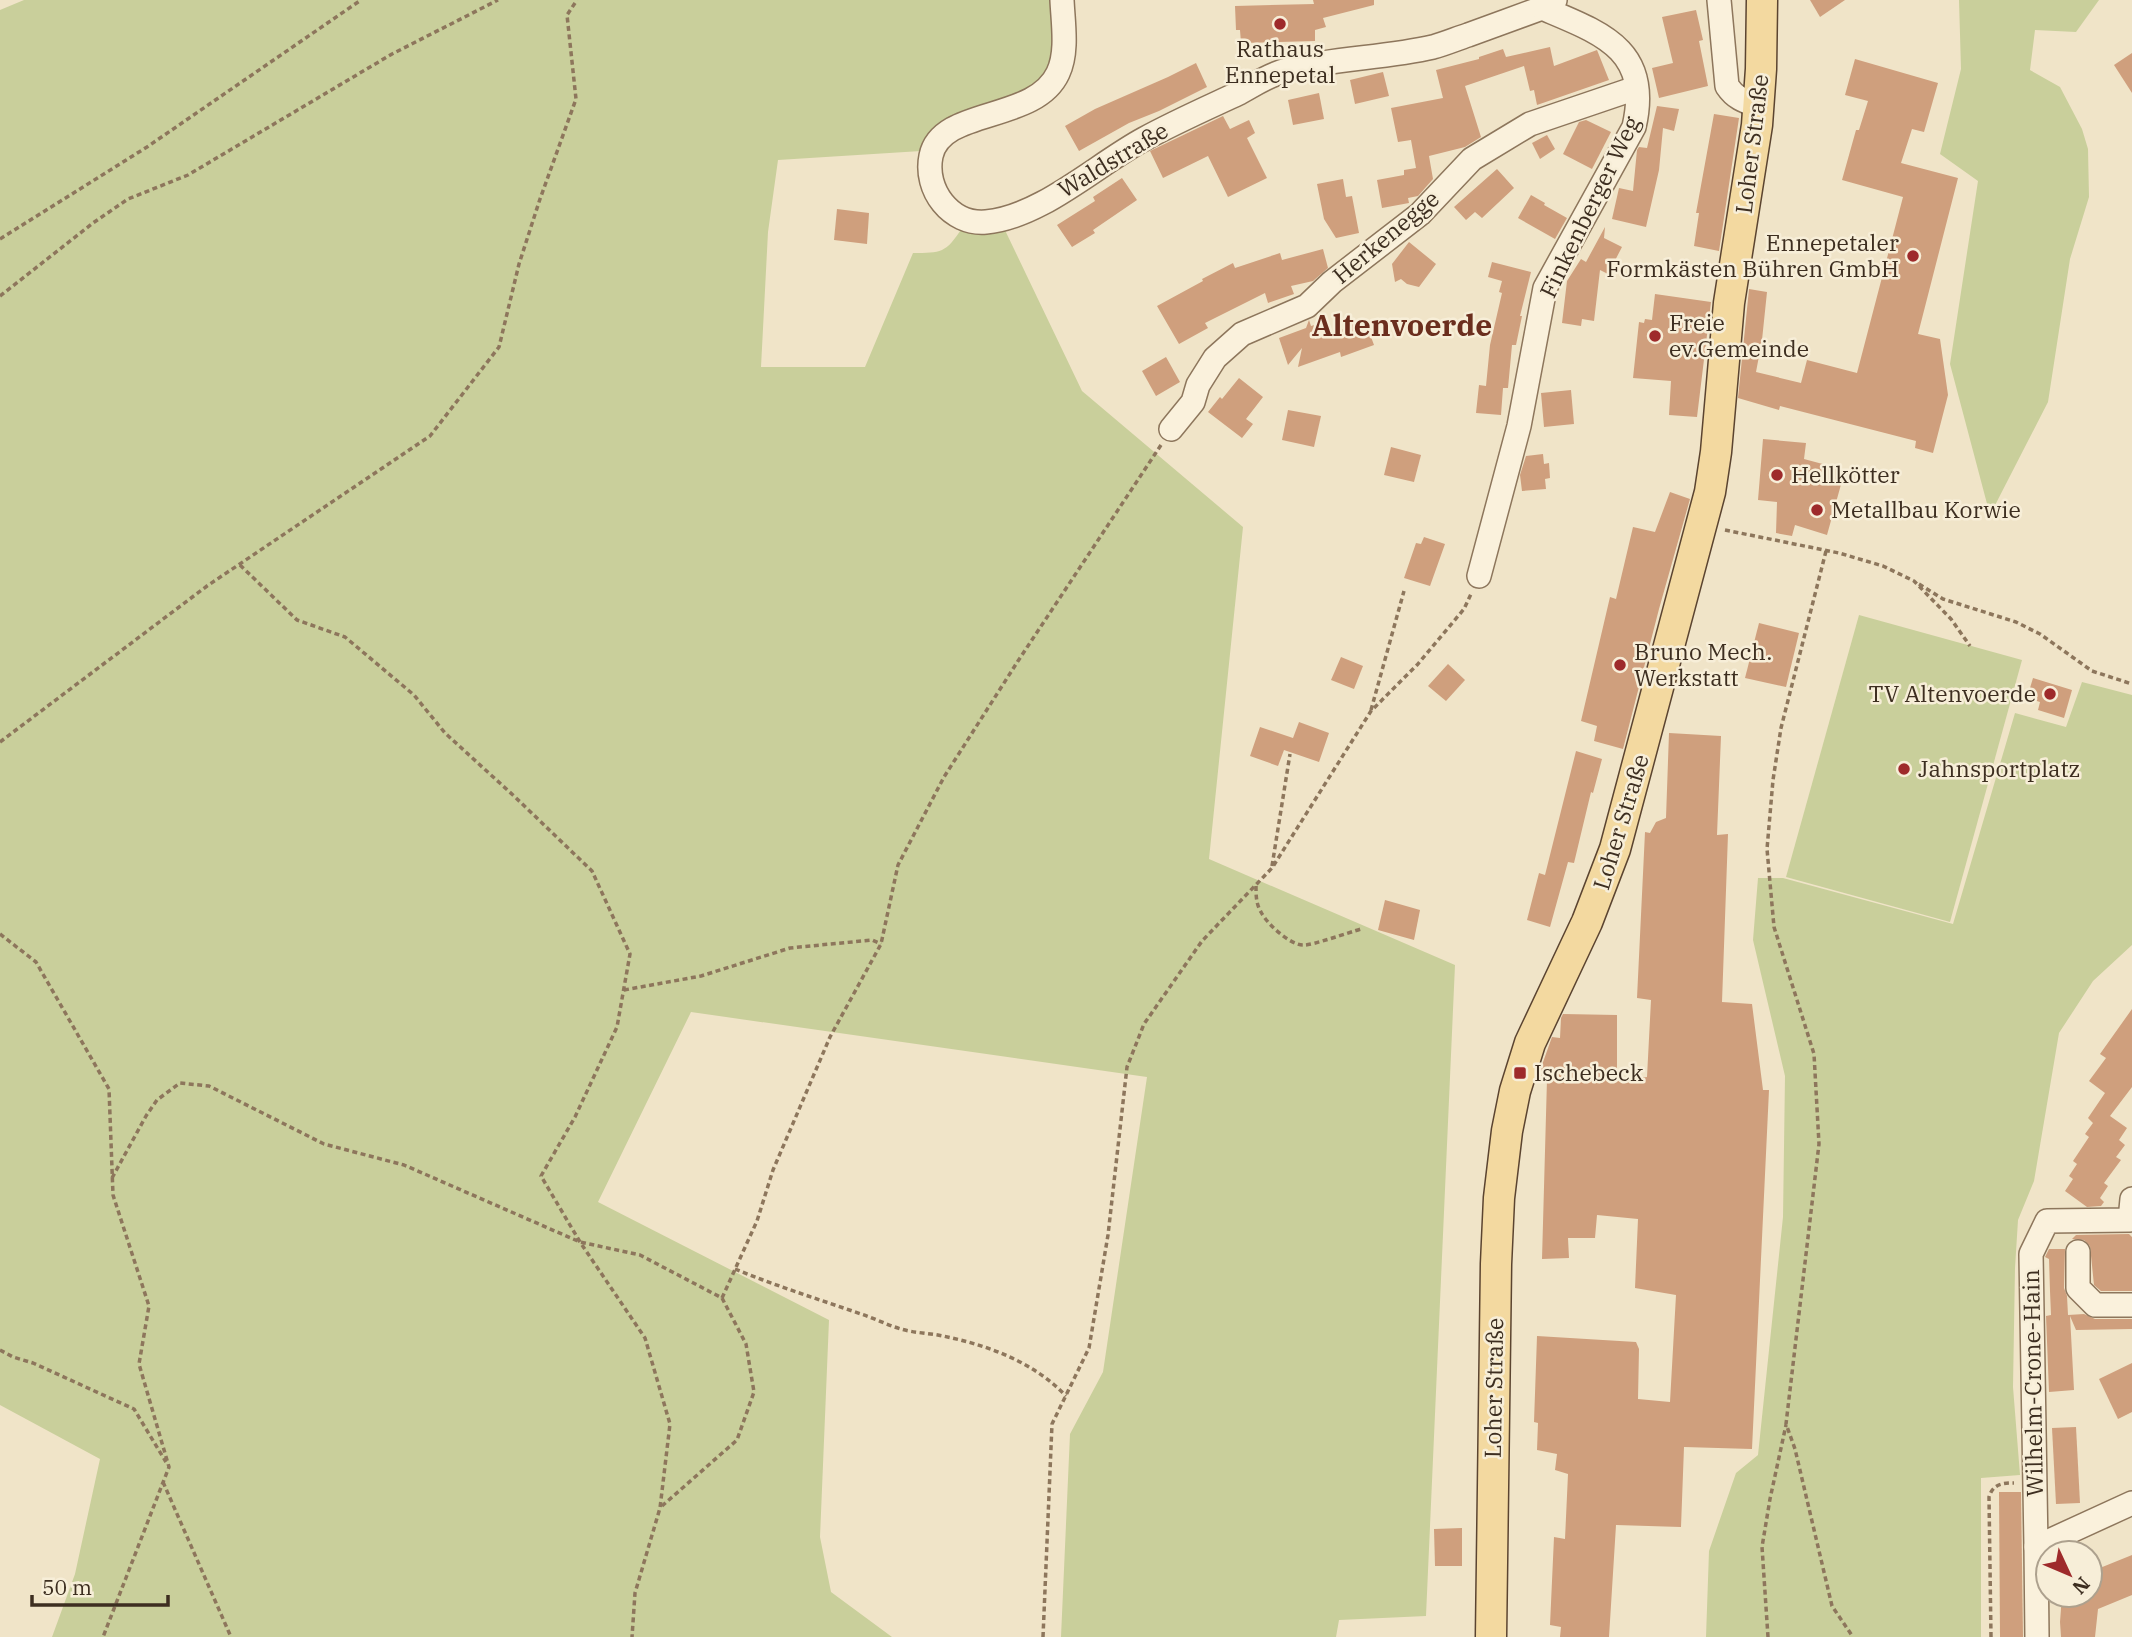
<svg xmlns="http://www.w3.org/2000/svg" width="2132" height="1637" viewBox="0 0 2132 1637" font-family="'IBM Plex Serif',serif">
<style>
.green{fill:#c9cf9b}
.building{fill:#cf9f7d}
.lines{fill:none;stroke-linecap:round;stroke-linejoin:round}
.minor-casing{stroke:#8d765c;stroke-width:26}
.major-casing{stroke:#5b4430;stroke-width:33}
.path{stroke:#8d765c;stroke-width:3.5;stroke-dasharray:5 3.5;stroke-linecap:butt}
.minor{stroke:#faf1dc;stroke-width:23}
.major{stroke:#f3d9a0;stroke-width:30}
.poi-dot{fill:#9e2a2b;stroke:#f7eed8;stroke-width:2.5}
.labels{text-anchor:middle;stroke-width:5;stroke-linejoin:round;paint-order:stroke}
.poi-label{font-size:23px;fill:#3d2e20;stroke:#f7eed8;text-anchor:start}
.street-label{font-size:23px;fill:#3d2e20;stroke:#f7eed8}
.district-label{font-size:30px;font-weight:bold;fill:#6b2e1e;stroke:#f7eed8}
</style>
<rect width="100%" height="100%" fill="#f0e4c8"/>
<g class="green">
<path d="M24,0h1028l4,45 -6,27 -22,21 -107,58 -143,9 -10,72 -7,135h104l48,-114c28,0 33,0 49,-25l41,-2 79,165 161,136 -34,332 246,106 -29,651 -87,4 -3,17h-275l9,-203 33,-62 44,-295 -456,-65 -93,190 231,118 -9,217 11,55 61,45h-840l23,-63 25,-115 -100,-54v-1395z"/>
<path d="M1959,0h140l-23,32 -41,-2 -5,40 30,17 22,42 6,20 1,48 -19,62 -22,143 -58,113 -40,-151 28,-183 -38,-27 21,-85z"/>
<path d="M1859,615l163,45 -72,262 -164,-45z"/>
<path d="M2082,682l50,13v250l-39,36 -34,52 -25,148 -16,39 -3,48 -2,119 7,88 -39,3v159h-275l3,-86 27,-78 22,-18 25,-238 2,-141 -32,-136 5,-62h25l170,46 62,-211 51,14z"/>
</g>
<g class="building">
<path d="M1313,0h61v5l-51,13 3,9 -11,3v11l-74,2 -1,-13h-4l-1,-24 79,-2z"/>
<path d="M1810,0h35l-25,17z"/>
<path d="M1696,10l7,30 -4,1 9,45 -49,12 -7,-30 21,-5 -11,-46z"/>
<path d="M1550,47l4,19 43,-16 12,30 -72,25 -3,-15 -4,1 -6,-25 -59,20 16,51 -16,10 -36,9 4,23 -15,17 -10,2 1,5 -27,5 -5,-28 27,-5v-5l12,-2 -5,-28 -13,2 -7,-34 52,-10 -7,-28 43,-11v-2l24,-8 3,8z"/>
<path d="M2132,53v40l-18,-28z"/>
<path d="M1855,59l83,24 -14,49 -12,-3 -11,34 57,15 -40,156 22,5 8,56 -15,58 -18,-5 1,-7 -136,-35 -1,4 -41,-12 11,-109 18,3 -5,48 -6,32 45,11 6,-23 50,13 46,-176 -61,-17 14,-50h3l9,-29 -23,-6z"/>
<path d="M1196,63l11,24 -48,24 -30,12 -50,28 -14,-25 30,-17 73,-32z"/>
<path d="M1383,72l6,24 -34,8 -5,-24z"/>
<path d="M1319,93l5,26 -31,6 -5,-25z"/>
<path d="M1657,106l22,3 -5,22 -11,-3 -4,42 -13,57 -34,-8 7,-31 14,3 4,-41 2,-3 8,1z"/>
<path d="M1714,114l25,4 -20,133 -25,-5 5,-33h-3z"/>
<path d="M1223,116l7,13 19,-9 6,13 -8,5 20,40 -39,19 -20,-41 -45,22 -13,-27z"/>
<path d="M1586,120l25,12 -19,37 -29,-15 16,-32z"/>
<path d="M1547,135l8,14 -15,10 -8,-16z"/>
<path d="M1497,169l17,19 -32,30 -7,-6 -9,8 -12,-13z"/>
<path d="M1122,178l15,22 -44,30 2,3 -23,14 -15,-22 38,-24 -2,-4z"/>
<path d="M1343,179l3,18 6,-1 7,37 -23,5 -12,-19 -7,-35z"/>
<path d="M1531,195l14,8 -1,2 23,13 -12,21 -37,-21z"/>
<path d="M837,209l32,4 -2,31 -33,-4z"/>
<path d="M1605,227l-1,11 18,9 -14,27 -8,-4 -6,51 -12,-2 -1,7 -19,-3 5,-42 14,-22 5,3z"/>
<path d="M1409,242l27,22 -17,23 -12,-3 -6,-5 -6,3 -3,-18z"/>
<path d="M1323,249l5,19 -15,13 -22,5 3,8 -26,9 -3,-10 -60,30 3,5 -29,16 -22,-38 46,-25 -1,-2 31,-16 2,5 45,-15 2,7z"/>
<path d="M1492,262l39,10 -11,44h2l-6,29h-4l-4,43h-5l-2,27 -25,-2 3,-28 7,1 4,-41 12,-52 -3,-1 3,-11 -14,-4z"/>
<path d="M1655,294l56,8 -14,115 -28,-2 2,-34 -38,-3 6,-56 5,1 1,-4 7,1z"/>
<path d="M1364,318l10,27 -33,12 -1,-5 -42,15 4,-19 -14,17 -9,-27 27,-10 3,-8 2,6 11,-3 -9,10 2,6 36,-13 -1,-3z"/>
<path d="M1166,357l14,25 -24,14 -14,-25z"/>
<path d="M1239,378l24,19 -17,22 7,5 -11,14 -34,-26 12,-15 2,2z"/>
<path d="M1571,390l3,34 -30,3 -3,-34z"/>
<path d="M1288,410l33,6 -7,31 -32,-7z"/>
<path d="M1763,439l43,4 -2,16 41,11 -18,65 -32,-10 -3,11 -16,-3 1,-31 -19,-2z"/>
<path d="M1391,447l30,8 -7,27 -30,-7z"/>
<path d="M1543,454l1,10 5,-1 1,15 -5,1 1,10 -24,2 -2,-16 6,-19z"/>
<path d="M1670,492l20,7 -31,110 -36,140 -29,-8 3,-15 -16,-5 29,-124 6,2 17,-72 22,5z"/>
<path d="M1424,537l21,7 -15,42 -26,-8 12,-35 5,1z"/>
<path d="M1759,623l40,10 -13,54 -41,-9z"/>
<path d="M1341,657l22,9 -9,23 -23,-9z"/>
<path d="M1448,664l17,16 -19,21 -18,-15z"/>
<path d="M2033,678l39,12 -8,28 -26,-8 2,-8 -13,-4z"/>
<path d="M1299,722l30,11 -10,29 -35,-12 -6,16 -28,-10 10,-29 33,11z"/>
<path d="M1669,733l52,3 -4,99 11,-1 -6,168 30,2 11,86h6l-17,359 -68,-2 -3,80 -65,-2 -7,112h-49l1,-10 -11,-2 4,-88 11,2 3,-65 -13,-4 2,-16 -20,-4 1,-27 -4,-1 3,-86 99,6 3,7 -1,50 32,3 6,-107 -41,-7 3,-69 -41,-4 -2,23h-27l1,20 -27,1 5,-180h-10l15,-42 8,1 1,-20 2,-4 54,1v66l30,-4 4,-77 -14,-2 8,-166 5,1 6,-11 10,-4z"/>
<path d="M1576,751l26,8 -9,34 -2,-1 -17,71 -6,-1 -18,65 -23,-7 12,-47 6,2z"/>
<path d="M1385,900l35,10 -6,30 -36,-10z"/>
<path d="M2132,1009v78l-22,29 17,12 -8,12 6,5 -9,12 5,3 -17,23 4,3 -8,12 4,4 -3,4 -14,1 -22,-16 8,-12 -4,-3 8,-12 -4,-3 16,-24 -4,-3 8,-11 -5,-5 17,-25 -16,-12 17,-23 -6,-4z"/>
<path d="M2129,1234l3,3v54h-31l-7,-6 -4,-39 -6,-6 -12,-1 4,-4z"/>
<path d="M2049,1249h16l-1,39 3,8 1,19 16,-1 11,5h37v10l-56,1 -6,-14 4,74 -25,2 -3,-76 5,-1 -1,-24 -1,-32 -4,-2z"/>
<path d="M2132,1363v49l-14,7 -19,-40z"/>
<path d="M2076,1427l4,76 -24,1 -4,-76z"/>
<path d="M1999,1492h22l2,145h-23z"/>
<path d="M1462,1528v38h-27l-1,-37z"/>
<path d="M2132,1555v40l-34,14 -3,28h-34l-1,-15 2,-27h28v-23z"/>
</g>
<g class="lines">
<defs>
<g id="minor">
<path d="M1062,0c1,23 6,52 -4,73 -23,50 -117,34 -127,83 -7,34 20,69 55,66 55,-5 110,-57 158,-83 31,-17 63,-31 95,-46 15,-8 31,-19 48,-23 46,-12 99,-12 146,-23 11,-3 23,-8 35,-12 25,-9 49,-18 74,-27l13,-8"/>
<path d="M1719,0l8,86c8,12 17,15 31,20"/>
<path d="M1171,429l22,-27 5,-17 17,-27 27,-24 65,-28 25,-24 88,-68 52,-55 58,-35 106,-36"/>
<path d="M1479,576l40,-150 26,-138 89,-161c18,-78 -33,-94 -92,-119"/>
<path d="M2078,1252v36l17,17h37"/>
<path d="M2036,1547l-5,-293 16,-33 83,-1 2,-21"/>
<path d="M2037,1637l-1,-90 96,-44"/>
</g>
<path id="major" d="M1491,1637l5,-373 3,-66 8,-67 8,-40 15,-48 57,-121 28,-73 95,-357 6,-40 13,-149 28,-178 4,-56 1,-69"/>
</defs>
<use href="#minor" class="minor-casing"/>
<use href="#major" class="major-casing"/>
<g class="path">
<path d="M0,239l147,-92 214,-147"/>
<path d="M0,296l93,-73 35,-24 60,-24 204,-121 106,-54"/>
<path d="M1725,530l114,23 44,13 31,15 37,38 19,27"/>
<path d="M1826,551l-45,177 -8,52 -6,69 7,78 40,127 5,90 -33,280 9,25 37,157 21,31"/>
<path d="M240,565l57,55 48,17 69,58 31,38 69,63 78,75 38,83 -13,73 -42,90 -34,59 39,66 65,96 25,86 -10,84 -25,85 -3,44"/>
<path d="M1919,584l24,15 73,23 24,12 52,37 40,13"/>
<path d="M1371,710l33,-119"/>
<path d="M0,742l207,-156 223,-150 69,-89 20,-83 21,-65 36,-100 -9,-84 10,-15"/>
<path d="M1272,866l18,-112"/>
<path d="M1256,886c0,9 0,18 5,26 6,12 29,33 42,33 8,1 47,-13 58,-16"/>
<path d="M0,934l36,28 73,127 4,106 36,111 -10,58 30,103 -66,170"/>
<path d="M624,990l77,-14 89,-28 82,-8 9,4"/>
<path d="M112,1178l34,-62 11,-16 23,-17 29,3 115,58 80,21 176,77 60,13 82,43 24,46 8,48 -17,48 -75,66"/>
<path d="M735,1269c41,17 83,30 126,45 13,4 26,11 40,15 13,4 28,4 42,7 44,9 91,26 123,60"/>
<path d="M722,1298l35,-77 16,-51 57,-133 51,-93 17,-79 46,-88 74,-116 143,-216"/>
<path d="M0,1350l13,7 20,6 101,46 32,53"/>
<path d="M163,1482l68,155"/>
<path d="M1043,1637l9,-213 37,-76 19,-113 19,-168 17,-43 58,-83 70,-73 99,-157 46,-46 47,-56 7,-15"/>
<path d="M1768,1637l-6,-90 8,-48 16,-74"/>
<path d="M1991,1637l-2,-140c4,-13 13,-14 25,-14"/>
</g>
<use href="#minor" class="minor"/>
<use href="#major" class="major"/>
</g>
<g class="poi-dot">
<circle cx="1280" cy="24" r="7"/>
<circle cx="1913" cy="256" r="7"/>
<circle cx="1655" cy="336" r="7"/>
<circle cx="1777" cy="475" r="7"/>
<circle cx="1817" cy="510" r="7"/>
<circle cx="1620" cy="665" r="7"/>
<circle cx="2050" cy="694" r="7"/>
<circle cx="1904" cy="769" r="7"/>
<rect x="1513" y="1066" width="14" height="14" rx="3.5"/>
</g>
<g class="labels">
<g class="poi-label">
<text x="1280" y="57" text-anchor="middle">Rathaus<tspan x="1280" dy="26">Ennepetal</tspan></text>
<text x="1899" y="251" text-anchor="end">Ennepetaler<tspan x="1899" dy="26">Formkästen Bühren GmbH</tspan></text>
<text x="1669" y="331">Freie<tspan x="1669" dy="26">ev.Gemeinde</tspan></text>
<text x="1791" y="483">Hellkötter</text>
<text x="1831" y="518">Metallbau Korwie</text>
<text x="1634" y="660">Bruno Mech.<tspan x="1634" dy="26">Werkstatt</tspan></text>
<text x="2036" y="702" text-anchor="end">TV Altenvoerde</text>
<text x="1918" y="777">Jahnsportplatz</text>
<text x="1534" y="1081">Ischebeck</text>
</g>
<g class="street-label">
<text transform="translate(1752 144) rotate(-83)" y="8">Loher Straße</text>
<text transform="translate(1113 160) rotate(-31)" y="8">Waldstraße</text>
<text transform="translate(1590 207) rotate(-64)" y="8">Finkenberger Weg</text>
<text transform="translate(1386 237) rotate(-40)" y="8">Herkenegge</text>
<text transform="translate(1621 822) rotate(-73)" y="8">Loher Straße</text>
<text transform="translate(2033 1383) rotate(-91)" y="8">Wilhelm-Crone-Hain</text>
<text transform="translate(1494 1388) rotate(-89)" y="8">Loher Straße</text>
</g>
<g class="district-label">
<text x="1402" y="336">Altenvoerde</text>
</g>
</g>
<g transform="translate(2069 1574) rotate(134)"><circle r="33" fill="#f7eed8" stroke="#ada18e" stroke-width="2"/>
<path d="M0-5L12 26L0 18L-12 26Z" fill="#9e2a2b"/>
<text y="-10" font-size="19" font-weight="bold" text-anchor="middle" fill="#3d2e20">N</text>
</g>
<path d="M32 1595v10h136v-10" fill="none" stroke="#3d2e20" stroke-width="3.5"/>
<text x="42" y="1595" font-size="21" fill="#3d2e20" stroke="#f7eed8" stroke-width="5" paint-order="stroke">50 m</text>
</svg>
